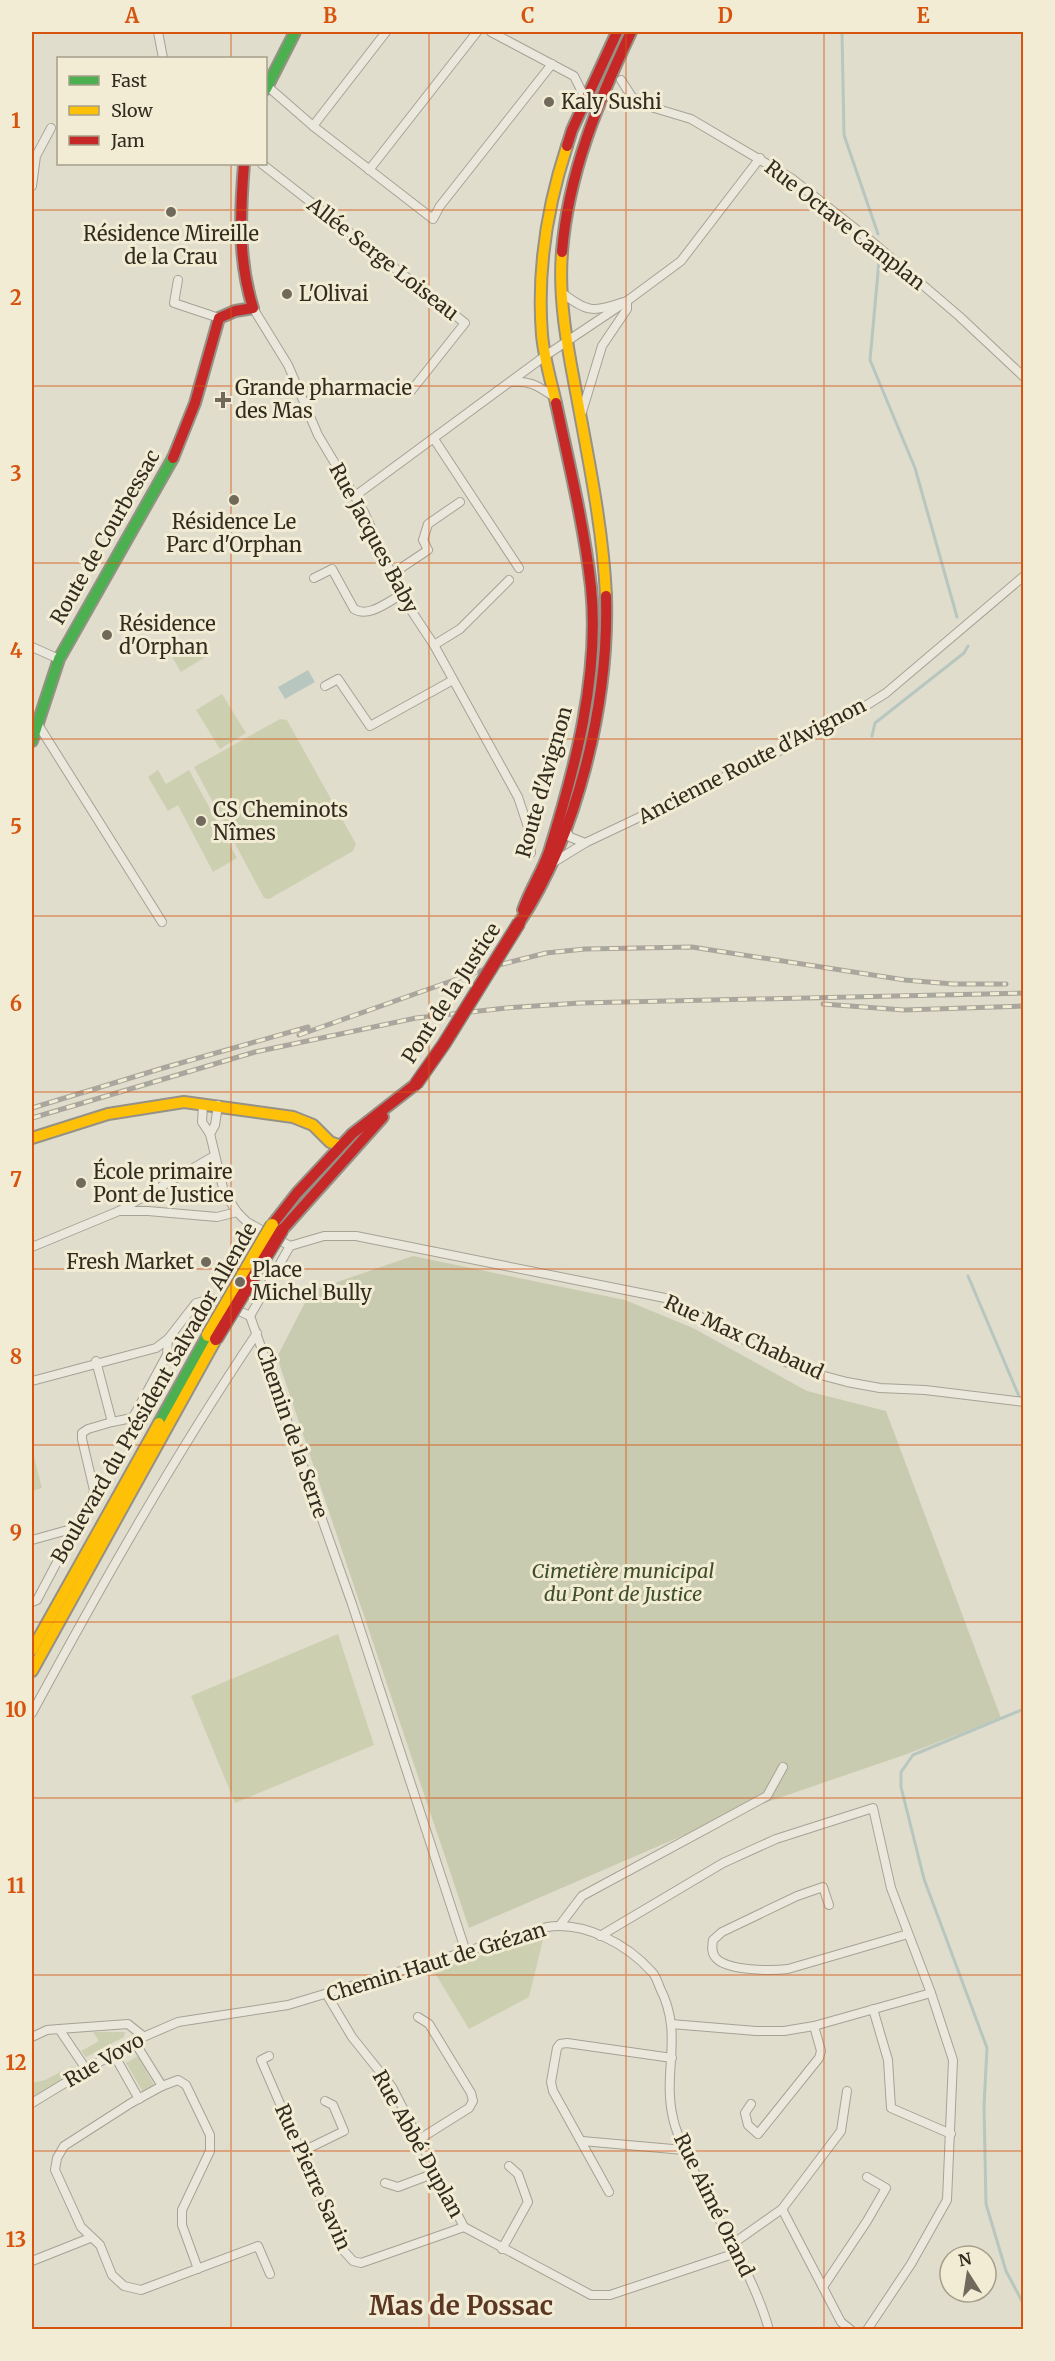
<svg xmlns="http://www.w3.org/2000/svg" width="1055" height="2361" viewBox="0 0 1055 2361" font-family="Merriweather,serif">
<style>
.green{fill:#ccd0b0}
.cemetery{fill:#c8cbaf}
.water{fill:#b7c7bf}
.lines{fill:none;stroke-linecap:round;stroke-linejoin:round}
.stream{stroke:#b7c7bf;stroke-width:3}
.street-casing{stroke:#a6a295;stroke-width:10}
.fast-casing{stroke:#969186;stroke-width:14}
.slow-casing{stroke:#969186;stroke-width:14}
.jam-casing{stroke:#969186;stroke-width:14}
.street{stroke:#eae7dd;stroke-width:8}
.fast{stroke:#4caf50;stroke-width:10}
.slow{stroke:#ffc107;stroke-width:10}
.jam{stroke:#c62828;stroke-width:10}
.rail-casing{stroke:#a9a69d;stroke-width:5}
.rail{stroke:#f1ecd3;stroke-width:3;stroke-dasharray:9;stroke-linecap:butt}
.slow-bridge-casing{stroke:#8c877c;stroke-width:15;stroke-linecap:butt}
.jam-bridge-casing{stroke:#8c877c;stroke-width:15;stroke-linecap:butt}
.slow-bridge{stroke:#ffc107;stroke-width:12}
.jam-bridge{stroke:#c62828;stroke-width:12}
.grid{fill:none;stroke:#d6540e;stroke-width:1.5;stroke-opacity:0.55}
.poi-dot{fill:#70695c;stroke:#f1ecd3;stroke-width:2}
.labels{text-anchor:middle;stroke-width:6;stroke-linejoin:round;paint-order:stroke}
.poi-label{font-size:20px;fill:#332b1f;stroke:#f1ecd3;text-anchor:start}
.street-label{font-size:20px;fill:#332b1f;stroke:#f1ecd3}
.park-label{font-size:20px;font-style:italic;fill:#3f4e28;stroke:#f1ecd3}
.district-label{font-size:26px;font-weight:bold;fill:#5b3623;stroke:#f1ecd3}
.neatline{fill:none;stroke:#d6540e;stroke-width:2}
.grid-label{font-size:20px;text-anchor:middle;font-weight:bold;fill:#d6540e}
</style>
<rect width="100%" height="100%" fill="#e1ddcc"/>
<g class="green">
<path d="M201,639l9,15 -29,18 -9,-15z"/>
<path d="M222,694l24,39 -26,16 -24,-39z"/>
<path d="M280,719l7,1 69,124 -3,7 -84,48 -5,-1 -70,-131z"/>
<path d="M158,770l8,14 23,-14 48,88 -24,14 -35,-67 -10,6 -20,-34z"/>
<path d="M34,1457l8,31 -10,3v-33z"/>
<path d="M338,1634l36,111 -139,58 -44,-107z"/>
<path d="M544,1936l-15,61 -60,32 -36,-59z"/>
<path d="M93,2032h32l-1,5 -38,20 -5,-6 18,-10z"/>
<path d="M138,2056l16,29 -11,7 -17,-29z"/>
<path d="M72,2066l4,5 -44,29v-17l13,-3z"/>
</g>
<path class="cemetery" d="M413,1256l212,44 68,28 114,63 79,20 115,307 -94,36 -172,59 -266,115 -192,-571 34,-66z"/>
<path class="water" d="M308,670l7,12 -30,17 -7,-12z"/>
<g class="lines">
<g class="stream">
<path d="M842,32l2,103 34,99"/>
<path d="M879,261l-9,99 45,108 42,149"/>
<path d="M872,736l3,-13 89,-70 4,-7"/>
<path d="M968,1276l56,132"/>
<path d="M1024,1709l-111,46 -12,17v15l23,92 63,169 -3,58 2,98 20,67 18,34"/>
</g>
<defs>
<g id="street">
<path d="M158,32l5,26"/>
<path d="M491,32l83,44 11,22"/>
<path d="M621,80l11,17 19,10 40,12 100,59 85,67 83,71 65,61"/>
<path d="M266,85l47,41 120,93 7,-13 112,-142"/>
<path d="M313,126l73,-94"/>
<path d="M262,164l203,159 -54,68"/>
<path d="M369,170l108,-138"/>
<path d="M32,186l4,-30 15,-28"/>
<path d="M178,280l-4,23 45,15"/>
<path d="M561,292c29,23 33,19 66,9v8l-25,37 -20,66"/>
<path d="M253,308l35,57 30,70 46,77 37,83 33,50 84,152 10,30 3,26"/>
<path d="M512,382c18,-2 27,5 41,14"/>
<path d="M434,439l85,129"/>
<path d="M355,496l190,-140 82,-55 54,-40 79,-103"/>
<path d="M392,574l36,-24 -5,-10 5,-16 32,-22"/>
<path d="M314,578l18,-9 22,40c15,9 33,-7 47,-14"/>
<path d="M434,645l26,-16 49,-49"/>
<path d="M32,647l27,12"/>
<path d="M325,686l13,-7 32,47 83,-46"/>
<path d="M37,723l125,199"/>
<path d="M565,829l5,8 15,6"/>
<path d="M554,862l31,-19 253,-120 48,-30 138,-117"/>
<path d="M203,1104l-1,18 8,12 14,58 13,20 10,10 43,24"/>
<path d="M210,1134l5,-9 3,-20"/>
<path d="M119,1211h29l69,6 20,-5"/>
<path d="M290,1246l34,-10h32l309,62 121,64 31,12 30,8 33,6 45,2 99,12"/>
<path d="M32,1247l87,-36 95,-55"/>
<path d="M250,1316l102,288 114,348"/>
<path d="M250,1316l40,-70"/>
<path d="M32,1381l124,-33 12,-9 28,-36 17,-4 37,17"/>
<path d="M112,1422l20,-4 3,-4 32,-59 1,-16"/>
<path d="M32,1540l43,-12 18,-32 1,-6 -12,-51v-6l6,-4 24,-7 -16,-61"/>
<path d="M32,1602l5,-2 38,-72"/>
<path d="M32,1713c70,-129 143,-258 225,-380"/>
<path d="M829,1905l-6,-18 -26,9 -75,36 -9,8c-1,6 -2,13 3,18 11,13 56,13 72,11l120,-35"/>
<path d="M560,1925l22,-29 185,-100 16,-29"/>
<path d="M600,1936l123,-73 53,-24 97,-31 18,80 40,105 22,67 -6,140 -36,64 -44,66"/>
<path d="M327,1995l25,42 40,50 72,140 127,68h19l126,-42"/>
<path d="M873,2009l15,51 3,48 60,26"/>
<path d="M418,2017l11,7 42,69 2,8 -4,7 -51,32"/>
<path d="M671,2024l85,7h28l30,-5 117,-33"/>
<path d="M59,2029l69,-5 15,12"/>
<path d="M32,2037l15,-7 12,-1 27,40"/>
<path d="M134,2041l28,45"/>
<path d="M113,2053l26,46"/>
<path d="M269,2056l-8,4 83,191 9,10 8,2 103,-36"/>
<path d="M32,2103l102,-62 44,-19 110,-17 259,-78c37,-6 80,17 105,45 4,4 6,11 8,16 24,47 2,83 13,130 4,19 14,37 22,55 24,49 60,105 74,157"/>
<path d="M751,2104l-6,9 3,12 10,9 61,-76 2,-7 -7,-25"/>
<path d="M582,2141l102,9"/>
<path d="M301,2152l43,-21 -11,-26 -8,-4"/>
<path d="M385,2183l13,4 37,-14"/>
<path d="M609,2192l-56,-101 -2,-9 6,-34 3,-4 7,-1 105,15"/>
<path d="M782,2209l59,113 10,8"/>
<path d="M731,2245l51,-36 59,-78 6,-40"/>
<path d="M502,2249l26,-47 -10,-28 -9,-8"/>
<path d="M32,2261l58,-23"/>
<path d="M198,2269l-16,-44v-15l28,-59v-16l-24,-50 -8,-5 -16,6 -31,17 -67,43 -7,12 -2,12 26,57 19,18 12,30 12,11 17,4 117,-44 12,28"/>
<path d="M823,2287l44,-66 19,-33 -19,-11"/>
</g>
<g id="fast">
<path d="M266,89l29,-57"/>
<path d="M32,741l27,-82 114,-201"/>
<path d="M159,1423l49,-88"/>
</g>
<g id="slow">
<path d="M562,252c-4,48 6,98 15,145 12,66 26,132 29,199"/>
<path d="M556,403c-5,-22 -12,-45 -14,-68 -5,-63 5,-128 25,-189"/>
<path d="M32,1138l76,-24 76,-12 109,15 20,8 17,17 11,4"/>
<path d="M32,1650l127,-227"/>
<path d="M32,1671l184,-332"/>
</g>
<g id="jam">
<path d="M567,146l5,-16 45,-98"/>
<path d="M562,252c6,-78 36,-150 69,-220"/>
<path d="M173,458l22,-55 24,-85 16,-7 18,-3c-15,-48 -13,-95 -9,-144"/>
<path d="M523,910c7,-20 19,-38 26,-58 26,-83 51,-178 42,-265 -7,-62 -22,-123 -35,-184"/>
<path d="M519,923c59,-90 90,-220 87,-327"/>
<path d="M272,1225l25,-32 55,-59 64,-50"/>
<path d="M282,1230l101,-113"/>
</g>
</defs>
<use href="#street" class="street-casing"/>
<use href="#fast" class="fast-casing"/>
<use href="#slow" class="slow-casing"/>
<use href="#jam" class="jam-casing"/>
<use href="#street" class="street"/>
<use href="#fast" class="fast"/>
<use href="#slow" class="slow"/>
<use href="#jam" class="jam"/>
<defs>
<g id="rail">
<path d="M823,1004l81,6 120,-4"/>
<path d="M299,1035l192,-68 55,-14 39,-4 107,-2 213,33 48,4h53"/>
<path d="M32,1108l131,-40 145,-41"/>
<path d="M32,1118l223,-66 161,-34 90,-10 74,-5 444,-10"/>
</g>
</defs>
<use href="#rail" class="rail-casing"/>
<use href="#rail" class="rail"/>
<defs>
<path id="slow-bridge" d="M208,1335l64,-110"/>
<g id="jam-bridge">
<path d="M416,1084l28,-40 75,-121"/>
<path d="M216,1339l66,-109"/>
</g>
</defs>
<use href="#slow-bridge" class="slow-bridge-casing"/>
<use href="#jam-bridge" class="jam-bridge-casing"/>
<use href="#slow-bridge" class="slow-bridge"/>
<use href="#jam-bridge" class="jam-bridge"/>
</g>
<path class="grid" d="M231,32v26M429,32v2298M626,32v2298M824,32v2298M231,164v2166M32,210h992M32,386h992M32,563h992M32,739h992M32,916h992M32,1092h992M32,1269h992M32,1445h992M32,1622h992M32,1798h992M32,1975h992M32,2151h992"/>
<g class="poi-dot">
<circle cx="549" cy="102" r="6"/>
<circle cx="171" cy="212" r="6"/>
<circle cx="287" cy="294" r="6"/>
<path d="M220 391h6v6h6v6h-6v6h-6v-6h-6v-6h6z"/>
<circle cx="234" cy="500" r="6"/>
<circle cx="107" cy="635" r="6"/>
<circle cx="201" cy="821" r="6"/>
<circle cx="81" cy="1183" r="6"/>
<circle cx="206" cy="1262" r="6"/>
<circle cx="240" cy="1282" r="6"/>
</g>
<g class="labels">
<g class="poi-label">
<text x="561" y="109">Kaly Sushi</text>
<text x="171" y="241" text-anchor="middle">Résidence Mireille<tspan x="171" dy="23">de la Crau</tspan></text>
<text x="299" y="301">L'Olivai</text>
<text x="235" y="395">Grande pharmacie<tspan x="235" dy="23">des Mas</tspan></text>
<text x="234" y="529" text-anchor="middle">Résidence Le<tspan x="234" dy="23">Parc d'Orphan</tspan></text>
<text x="119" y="631">Résidence<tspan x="119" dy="23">d'Orphan</tspan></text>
<text x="213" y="817">CS Cheminots<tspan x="213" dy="23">Nîmes</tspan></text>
<text x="93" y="1179">École primaire<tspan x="93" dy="23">Pont de Justice</tspan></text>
<text x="194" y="1269" text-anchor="end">Fresh Market</text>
<text x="252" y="1277">Place<tspan x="252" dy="23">Michel Bully</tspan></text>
</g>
<g class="street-label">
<text transform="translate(845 225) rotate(38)" y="7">Rue Octave Camplan</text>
<text transform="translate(383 259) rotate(38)" y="7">Allée Serge Loiseau</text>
<text transform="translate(105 537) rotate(-60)" y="7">Route de Courbessac</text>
<text transform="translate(374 538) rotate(62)" y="7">Rue Jacques Baby</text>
<text transform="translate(752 761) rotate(-27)" y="7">Ancienne Route d'Avignon</text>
<text transform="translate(544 782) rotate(-74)" y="7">Route d'Avignon</text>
<text transform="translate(451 993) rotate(-57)" y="7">Pont de la Justice</text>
<text transform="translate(744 1337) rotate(25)" y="7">Rue Max Chabaud</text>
<text transform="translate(154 1393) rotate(-60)" y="7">Boulevard du Président Salvador Allende</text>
<text transform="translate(292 1432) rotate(71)" y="7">Chemin de la Serre</text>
<text transform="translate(436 1962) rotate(-17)" y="7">Chemin Haut de Grézan</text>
<text transform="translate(104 2060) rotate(-30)" y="7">Rue Vovo</text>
<text transform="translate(418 2144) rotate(61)" y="7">Rue Abbé Duplan</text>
<text transform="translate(313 2177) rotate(66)" y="7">Rue Pierre Savin</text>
<text transform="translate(714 2205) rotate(64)" y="7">Rue Aimé Orand</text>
</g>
<g class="park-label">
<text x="623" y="1578">Cimetière municipal<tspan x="623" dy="23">du Pont de Justice</tspan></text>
</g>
<g class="district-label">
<text x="461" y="2315">Mas de Possac</text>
</g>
</g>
<rect width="1055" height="2361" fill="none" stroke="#f1ecd3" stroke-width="66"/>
<rect x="57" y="57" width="210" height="108" fill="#f1ecd3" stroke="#a59f8b" stroke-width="1.5"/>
<rect x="69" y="76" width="30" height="9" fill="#4caf50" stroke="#a59f8b" stroke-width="1.5"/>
<text x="111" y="87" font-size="18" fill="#332b1f">Fast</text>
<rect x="69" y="106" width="30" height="9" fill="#ffc107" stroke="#a59f8b" stroke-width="1.5"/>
<text x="111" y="117" font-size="18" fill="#332b1f">Slow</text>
<rect x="69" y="136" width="30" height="9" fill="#c62828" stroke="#a59f8b" stroke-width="1.5"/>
<text x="111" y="147" font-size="18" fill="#332b1f">Jam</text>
<g transform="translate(968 2274) rotate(348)"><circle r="28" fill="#f1ecd3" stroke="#a59f8b" stroke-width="1.5"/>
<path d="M0-4.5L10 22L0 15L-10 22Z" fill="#70695c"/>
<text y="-9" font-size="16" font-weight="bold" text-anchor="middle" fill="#332b1f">N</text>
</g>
<rect x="33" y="33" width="989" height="2295" class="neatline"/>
<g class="grid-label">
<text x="132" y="23">A</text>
<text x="330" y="23">B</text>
<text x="528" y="23">C</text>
<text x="725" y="23">D</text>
<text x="923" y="23">E</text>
<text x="16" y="128">1</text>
<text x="16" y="305">2</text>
<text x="16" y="481">3</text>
<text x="16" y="658">4</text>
<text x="16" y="834">5</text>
<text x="16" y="1011">6</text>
<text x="16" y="1187">7</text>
<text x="16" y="1364">8</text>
<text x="16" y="1540">9</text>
<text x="16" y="1717">10</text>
<text x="16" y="1893">11</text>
<text x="16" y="2070">12</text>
<text x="16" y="2247">13</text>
</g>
</svg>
